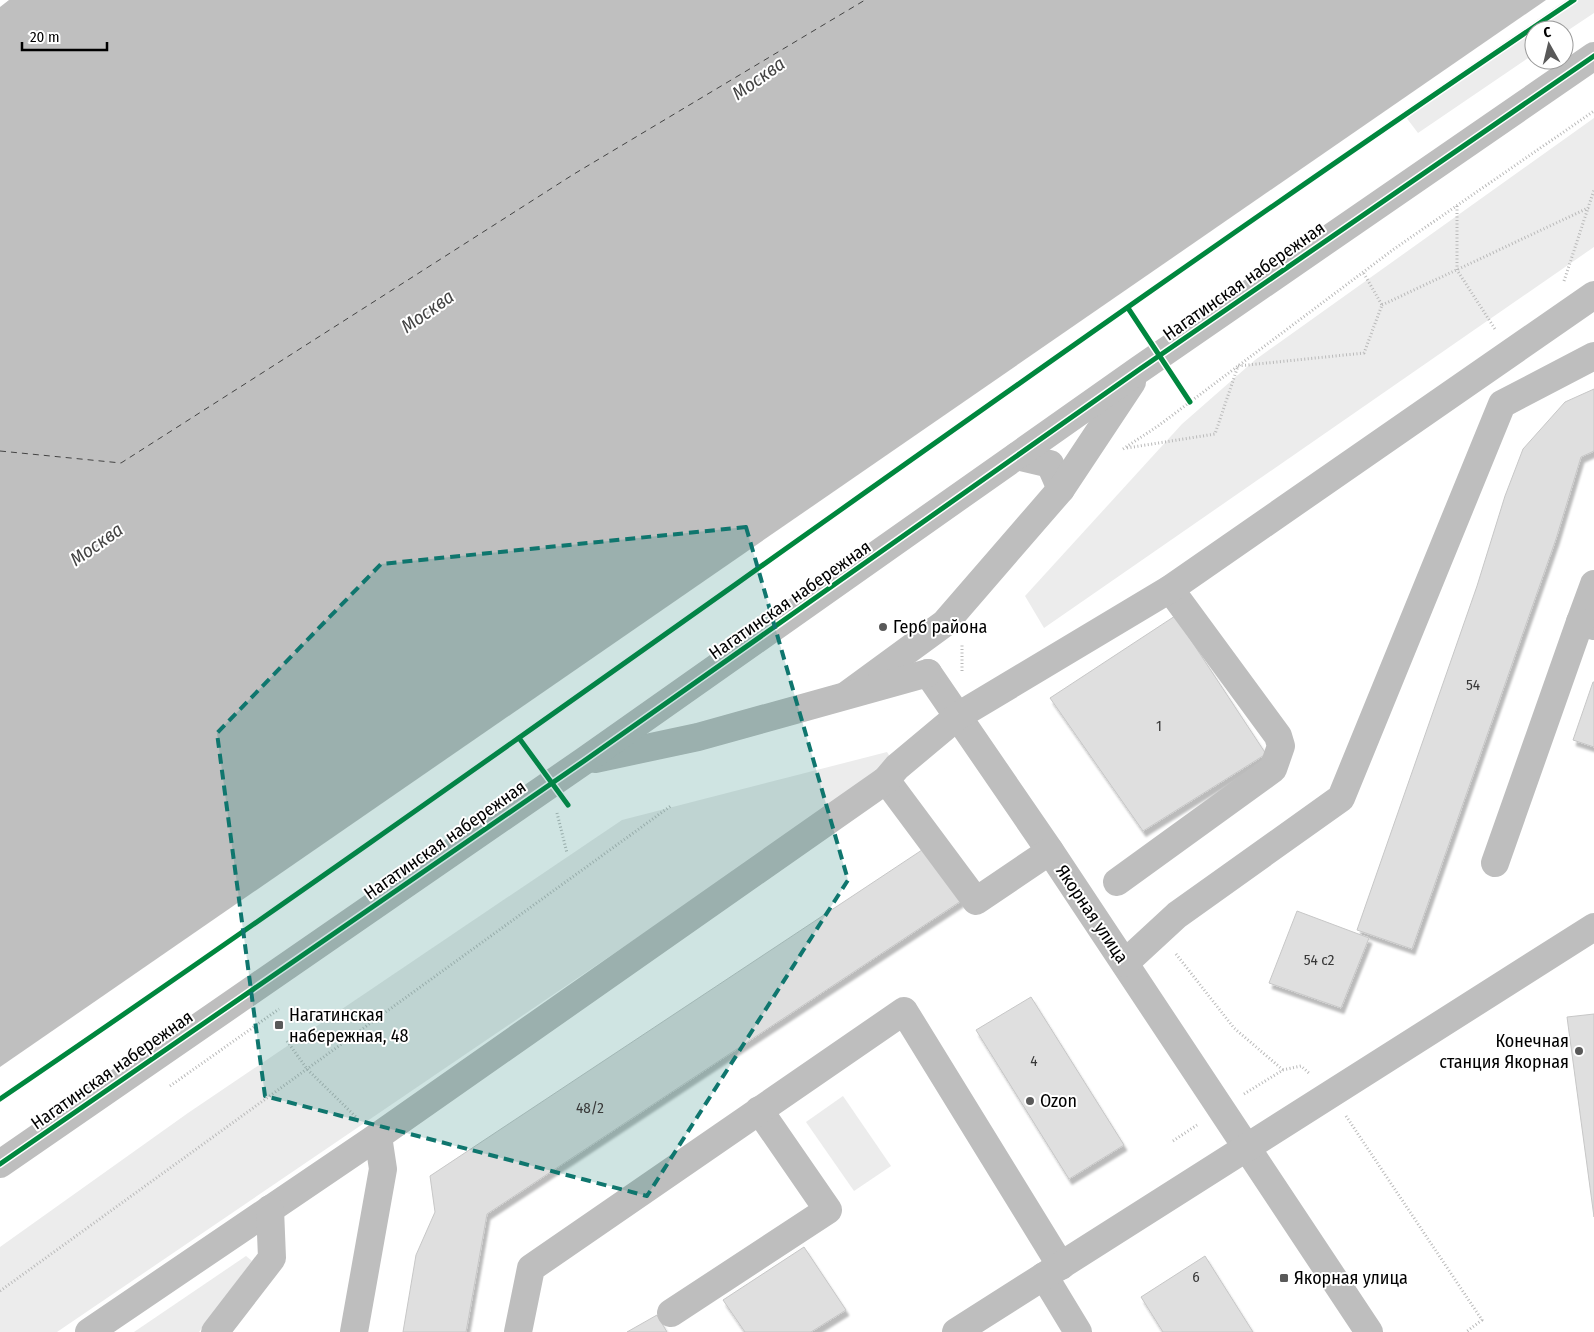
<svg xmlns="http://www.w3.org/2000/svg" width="1594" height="1332" viewBox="0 0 1594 1332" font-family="'Fira Sans Condensed',sans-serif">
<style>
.green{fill:#ececec}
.water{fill:#bfbfbf}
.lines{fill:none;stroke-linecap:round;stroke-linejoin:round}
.ferry{stroke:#444;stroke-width:1;stroke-dasharray:6 5;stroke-linecap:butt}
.building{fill:#dfdfdf;stroke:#c7c7c7;filter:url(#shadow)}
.path{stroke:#b9b9b9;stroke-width:3;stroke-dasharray:1 2.5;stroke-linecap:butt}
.minor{stroke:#bebebe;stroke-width:28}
.cycleway-casing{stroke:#fff;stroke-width:8}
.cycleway{stroke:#00873e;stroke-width:5}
.marked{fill:#0f766e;fill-opacity:0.2;stroke:#0f766e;stroke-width:4;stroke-dasharray:10 6;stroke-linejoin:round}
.poi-dot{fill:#595959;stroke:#fff;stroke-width:2}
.labels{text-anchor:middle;stroke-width:4;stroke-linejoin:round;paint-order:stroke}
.number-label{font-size:15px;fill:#383838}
.street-label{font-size:18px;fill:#000;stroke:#fff}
.poi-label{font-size:18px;fill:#000;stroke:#fff;text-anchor:start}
.water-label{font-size:19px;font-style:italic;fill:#444;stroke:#fff}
</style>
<defs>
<filter id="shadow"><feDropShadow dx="3" dy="5.5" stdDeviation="1" flood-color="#0004"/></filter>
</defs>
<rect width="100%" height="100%" fill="#fff"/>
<g class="green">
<path d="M1566,0h28v13l-30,20v-3h-30v24l-116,79 -16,-21z"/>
<path d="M1594,118v129l-550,381 -19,-32 157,-172 73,-64z"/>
<path d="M887,752l7,11 -837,569h-57v-85l188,-134 434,-293z"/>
<path d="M843,1096l48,70 -37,25 -48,-69z"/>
<path d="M246,1256l6,5 -53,71h-65z"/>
</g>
<path class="water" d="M9,0h1537l-1546,1067v-1060z"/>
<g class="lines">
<path class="ferry" d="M0,451l121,12 453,-289 291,-174"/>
</g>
<g class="building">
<path d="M1594,389v62l-13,6 -25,82 -144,410 -55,-19 120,-344 28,-90 18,-47 42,-47z"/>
<path d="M1175,616l91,138 -123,77 -93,-133z"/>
<path d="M1593,682h1v65l-21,-7z"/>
<path d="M928,846l33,55 -474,313 -21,118h-63l13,-77 19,-43 -5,-36z"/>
<path d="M1297,911l72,27 -28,70 -72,-25z"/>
<path d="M1031,997l93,148 -55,34 -93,-149z"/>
<path d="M1594,1014v203l-27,-200z"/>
<path d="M804,1247l42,63 -35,22h-66l-22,-32z"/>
<path d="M1205,1256l48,76h-90l-22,-35z"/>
<path d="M657,1315l10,17h-40z"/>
</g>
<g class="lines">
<g class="path">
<path d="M1457,206v64l38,59"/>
<path d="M1564,281l24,-73"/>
<path d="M1382,305l206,-97 6,-18"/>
<path d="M1127,448l88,-14 23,-68 126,-13 18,-48 -19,-33"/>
<path d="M1123,449l35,-23 236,-177 200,-138"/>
<path d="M962,671v-26"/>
<path d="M557,813l10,40"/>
<path d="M1176,954l58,74 49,42"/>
<path d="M287,1041l20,28 50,49"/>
<path d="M170,1086l109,-77"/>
<path d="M1244,1094l39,-24 18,-4 9,8"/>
<path d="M1346,1116l136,204 -16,12"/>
<path d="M1173,1141l24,-16"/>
<path d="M0,1291l672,-486"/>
</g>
<g class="minor">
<path d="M1017,456l33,8 11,25"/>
<path d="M1594,584l-14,38 14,4"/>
<path d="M928,673l122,178 319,481"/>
<path d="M848,694l97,-71 116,-134 71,-107"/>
<path d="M595,759l103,-22 230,-64"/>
<path d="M886,780l90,121 74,-50"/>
<path d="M1495,863l85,-241"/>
<path d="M1117,882l156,-113 8,-23 -3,-10 -108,-147"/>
<path d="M1125,963l52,-48 164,-117 161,-394 92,-48"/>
<path d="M0,1164l584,-403 556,-392 454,-313"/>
<path d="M1044,1276l34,56"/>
<path d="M671,1313l157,-103 -69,-100"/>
<path d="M89,1332l289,-196 508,-356 11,-13 61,-51 212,-127 424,-294"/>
<path d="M215,1332l57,-74 -2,-49"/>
<path d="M354,1332l29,-163 -5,-33"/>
<path d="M518,1332l13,-64 373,-257 157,255"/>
<path d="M956,1332l638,-405"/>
</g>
<defs>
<g id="cycleway">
<path d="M1128,308l62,94"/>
<path d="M519,738l49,67"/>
<path d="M0,1099c529,-360 1043,-742 1574,-1099"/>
<path d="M0,1164l584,-403 556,-392 454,-313"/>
</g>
</defs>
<use href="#cycleway" class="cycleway-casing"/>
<use href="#cycleway" class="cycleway"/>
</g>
<path class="marked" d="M746,527l102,353 -201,316 -382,-100 -48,-363 164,-169z"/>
<g class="poi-dot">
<circle cx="883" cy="627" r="5"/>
<rect x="274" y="1020" width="10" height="10" rx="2.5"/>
<circle cx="1579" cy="1051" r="5"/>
<circle cx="1030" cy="1101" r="5"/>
<rect x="1279" y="1273" width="10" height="10" rx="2.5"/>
</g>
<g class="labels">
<g class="number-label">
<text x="1473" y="690">54</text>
<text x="1159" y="731">1</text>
<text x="1319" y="965">54 с2</text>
<text x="1034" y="1066">4</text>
<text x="590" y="1113">48/2</text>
<text x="1196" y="1282">6</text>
</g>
<g class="street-label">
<text transform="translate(1244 281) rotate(-35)" y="6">Нагатинская набережная</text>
<text transform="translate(790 600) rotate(-35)" y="6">Нагатинская набережная</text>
<text transform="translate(445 840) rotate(-35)" y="6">Нагатинская набережная</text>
<text transform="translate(1092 914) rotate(56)" y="6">Якорная улица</text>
<text transform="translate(112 1070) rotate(-35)" y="6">Нагатинская набережная</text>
</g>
<g class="poi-label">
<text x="893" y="633">Герб района</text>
<text x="289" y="1021">Нагатинская<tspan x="289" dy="21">набережная, 48</tspan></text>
<text x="1569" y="1047" text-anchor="end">Конечная<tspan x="1569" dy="21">станция Якорная</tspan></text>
<text x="1040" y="1107">Ozon</text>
<text x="1294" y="1284">Якорная улица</text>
</g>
<g class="water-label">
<text transform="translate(758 78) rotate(-35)" y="7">Москва</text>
<text transform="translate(427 311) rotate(-35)" y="7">Москва</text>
<text transform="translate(96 544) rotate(-35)" y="7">Москва</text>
</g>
</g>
<g transform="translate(1549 45) rotate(352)"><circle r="24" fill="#ffffff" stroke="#999999"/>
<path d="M0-4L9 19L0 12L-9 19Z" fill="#595959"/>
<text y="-8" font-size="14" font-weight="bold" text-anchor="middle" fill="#000000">С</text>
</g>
<path d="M22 42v8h85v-8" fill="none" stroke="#000000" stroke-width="2.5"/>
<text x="30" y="42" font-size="15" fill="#000000" stroke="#ffffff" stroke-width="4" paint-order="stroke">20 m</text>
</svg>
